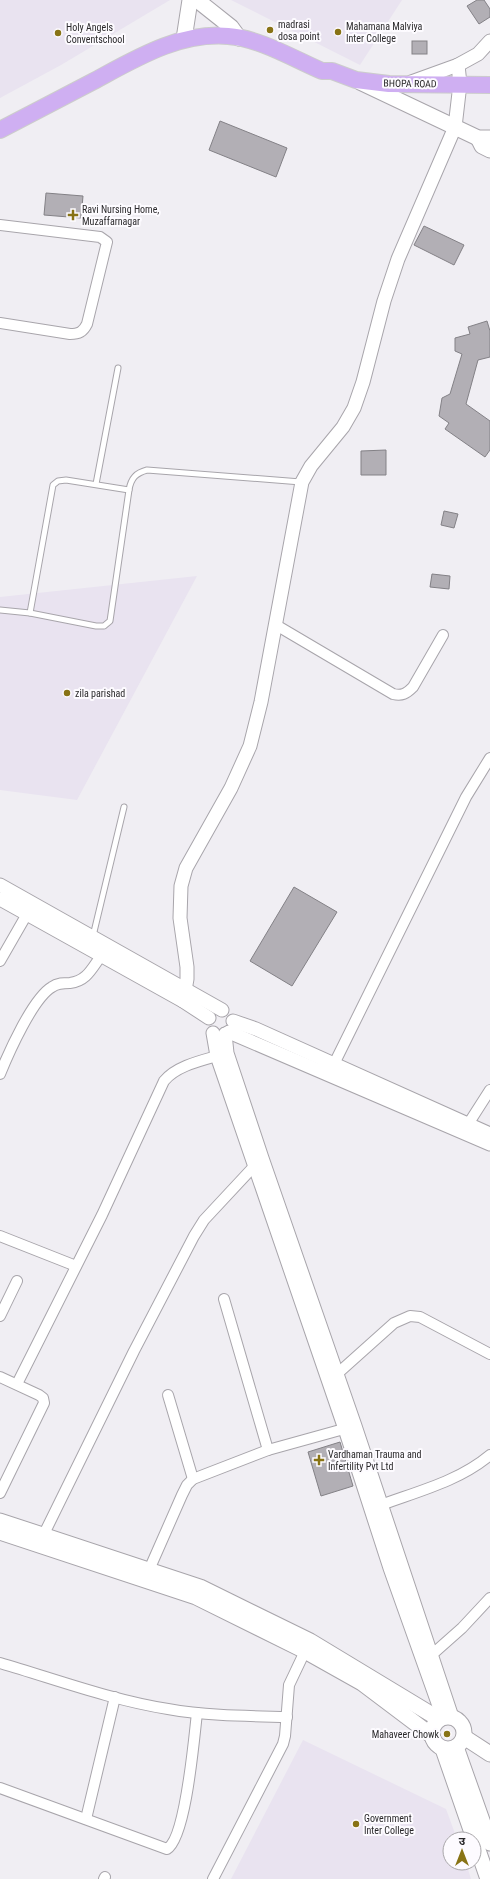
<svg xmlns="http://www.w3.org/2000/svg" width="490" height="1879" viewBox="0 0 490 1879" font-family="'Roboto Condensed','Noto Sans Devanagari',sans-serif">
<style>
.built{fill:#e9e3f0}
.building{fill:#b2afb5;stroke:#838186}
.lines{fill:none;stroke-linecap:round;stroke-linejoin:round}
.service-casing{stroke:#a8a5ab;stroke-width:7}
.minor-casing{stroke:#a8a5ab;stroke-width:12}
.tertiary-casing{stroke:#a8a5ab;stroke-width:15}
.secondary-casing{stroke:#a8a5ab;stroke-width:17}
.primary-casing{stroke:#ccc;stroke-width:18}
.service{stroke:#fff;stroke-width:5}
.minor{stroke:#fff;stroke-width:10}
.tertiary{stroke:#fff;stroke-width:13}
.secondary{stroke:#fff;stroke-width:15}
.primary{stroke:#cfaff2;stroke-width:16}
.poi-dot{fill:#887315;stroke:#fdfbff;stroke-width:1.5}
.labels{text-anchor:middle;stroke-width:4;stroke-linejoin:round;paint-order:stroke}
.poi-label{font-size:10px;fill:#2a292b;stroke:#fdfbff;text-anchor:start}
.street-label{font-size:10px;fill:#2a292b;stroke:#fdfbff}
</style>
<rect width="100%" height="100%" fill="#f0eef3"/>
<g class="built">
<path d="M0,0h170l-109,65 -61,33z"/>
<path d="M231,0h171l-42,65z"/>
<path d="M197,576l-120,224 -77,-10v-193z"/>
<path d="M303,1740l143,69 11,30h-7v24h16l5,16h-240z"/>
</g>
<g class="building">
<path d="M477,0h7l6,9v8l-11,7 -12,-18z"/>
<rect x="412" y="41" width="15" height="13"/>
<path d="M220,121l67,27 -11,29 -67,-27z"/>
<path d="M46,193l37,3 -2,22 -37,-3z"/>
<path d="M424,226l40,19 -10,20 -40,-20z"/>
<path d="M487,321l3,10v26l-12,3 -12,44 24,17v29l-5,7 -40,-28 4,-6 -10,-7 3,-18 8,-4 12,-40 -7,-3v-13l15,-4 -2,-7z"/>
<path d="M386,450v25h-25v-24z"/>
<path d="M444,511l14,3 -4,14 -13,-3z"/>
<path d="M432,574l18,2 -1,13 -19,-2z"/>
<path d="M294,887l43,25 -45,74 -42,-25z"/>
<path d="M340,1442l13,44 -32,10 -13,-44z"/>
</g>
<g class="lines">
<defs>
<g id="service">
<path d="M96,484l22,-116"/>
<path d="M0,610l30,3 66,13h8l6,-5 19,-131c2,-12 7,-17 18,-20l154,12"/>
<path d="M30,613l23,-128 5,-4 8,-1 63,10"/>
<path d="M93,936l31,-129"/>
</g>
<g id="minor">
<path d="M0,225l100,12 7,5 -20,82c-4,8 -8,10 -17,10l-70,-11"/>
<path d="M276,625l117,69c9,2 13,0 20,-7l30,-52"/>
<path d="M0,961l27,-47"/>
<path d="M334,1064l132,-267 24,-39"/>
<path d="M0,1074c9,-22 33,-76 52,-87 5,-4 12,-4 18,-4 17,-2 22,-15 31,-27"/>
<path d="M465,1129l25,-39"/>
<path d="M0,1236l76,30"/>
<path d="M224,1299l44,151"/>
<path d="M0,1316l17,-35"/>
<path d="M337,1374l57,-51 16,-7 10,1 70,37"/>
<path d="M0,1377l39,18 4,3 1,5 -44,90"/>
<path d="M17,1384l85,-169 62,-134c13,-16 40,-21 60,-27"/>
<path d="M168,1395l25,84"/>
<path d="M381,1505c38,-14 78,-24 109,-50"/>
<path d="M41,1540l93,-189 60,-115 10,-16 55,-59"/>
<path d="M149,1570l33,-75 5,-10 6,-6 75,-29 83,-23"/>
<path d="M427,1659l35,-31 28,-30"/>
<path d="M0,1663c55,16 111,37 168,46 39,7 79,7 119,8"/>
<path d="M0,1788l167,61c19,-11 27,-111 30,-136"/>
<path d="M86,1819l29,-122"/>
<path d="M104,1879l1,-2"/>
<path d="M213,1879l70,-135 2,-8 4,-51 18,-38"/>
</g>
<g id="tertiary">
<path d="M411,82l47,-17"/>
<path d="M0,885l222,125"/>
<path d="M0,899l183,102 26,17"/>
<path d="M183,1001l4,-22v-12l-7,-49 1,-32 5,-18 45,-80 19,-42 11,-44 41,-220 9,-16 32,-39 11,-19 9,-26 21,-81 14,-42 57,-132 5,-43 -2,-19 20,-11 12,-13"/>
<path d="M233,1021l23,8 234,105"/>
<path d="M229,1032l261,112"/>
<path d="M213,1033l4,23 128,373 45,139 53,149"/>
<path d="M225,1034l2,19 35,105 93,268 97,291"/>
</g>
<g id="secondary">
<path d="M197,0l34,27 8,11"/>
<path d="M184,39l6,-39"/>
<path d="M360,82l118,56h12"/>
<path d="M478,138l4,8 8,4"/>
<path d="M0,1521l200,66 110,54 129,78"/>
<path d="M0,1532l196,65 109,54 57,32 69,52"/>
<circle cx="448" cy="1733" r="16"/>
<path d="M464,1737l26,17"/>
<path d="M456,1747l34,96"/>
<path d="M443,1749l45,130"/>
</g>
<path id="primary" d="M0,130c31,-16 61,-32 92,-48 43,-23 86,-50 136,-46 31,2 66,23 94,35h10l24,9 33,4 101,1"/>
</defs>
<use href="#service" class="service-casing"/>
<use href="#minor" class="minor-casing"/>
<use href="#tertiary" class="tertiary-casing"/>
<use href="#secondary" class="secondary-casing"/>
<use href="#primary" class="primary-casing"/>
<use href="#service" class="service"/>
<use href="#minor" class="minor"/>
<use href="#tertiary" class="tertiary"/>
<use href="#secondary" class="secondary"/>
<use href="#primary" class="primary"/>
</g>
<g class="poi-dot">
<circle cx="270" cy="30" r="4"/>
<circle cx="338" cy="32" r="4"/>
<circle cx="58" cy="33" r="4"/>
<path d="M71 209h4v4h4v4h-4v4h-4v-4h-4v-4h4z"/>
<circle cx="67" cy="693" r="4"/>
<path d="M317 1454h4v4h4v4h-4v4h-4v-4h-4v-4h4z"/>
<circle cx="447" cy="1734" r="4"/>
<circle cx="356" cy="1824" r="4"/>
</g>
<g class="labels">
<g class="poi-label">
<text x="278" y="28">madrasi<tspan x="278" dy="12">dosa point</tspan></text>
<text x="346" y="30">Mahamana Malviya<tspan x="346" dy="12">Inter College</tspan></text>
<text x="66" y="31">Holy Angels<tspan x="66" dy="12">Conventschool</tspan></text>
<text x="82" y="213">Ravi Nursing Home,<tspan x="82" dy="12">Muzaffarnagar</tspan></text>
<text x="75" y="697">zila parishad</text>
<text x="328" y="1458">Vardhaman Trauma and<tspan x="328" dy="12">Infertility Pvt Ltd</tspan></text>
<text x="439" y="1738" text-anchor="end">Mahaveer Chowk</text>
<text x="364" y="1822">Government<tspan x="364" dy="12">Inter College</tspan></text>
</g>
<g class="street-label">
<text transform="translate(410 83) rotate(1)" y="4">BHOPA ROAD</text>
</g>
</g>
<g transform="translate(462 1851)"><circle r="19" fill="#fdfbff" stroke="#a9a7aa"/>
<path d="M0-3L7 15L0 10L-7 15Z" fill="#887315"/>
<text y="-6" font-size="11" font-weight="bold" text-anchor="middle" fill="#2a292b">उ</text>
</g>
</svg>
